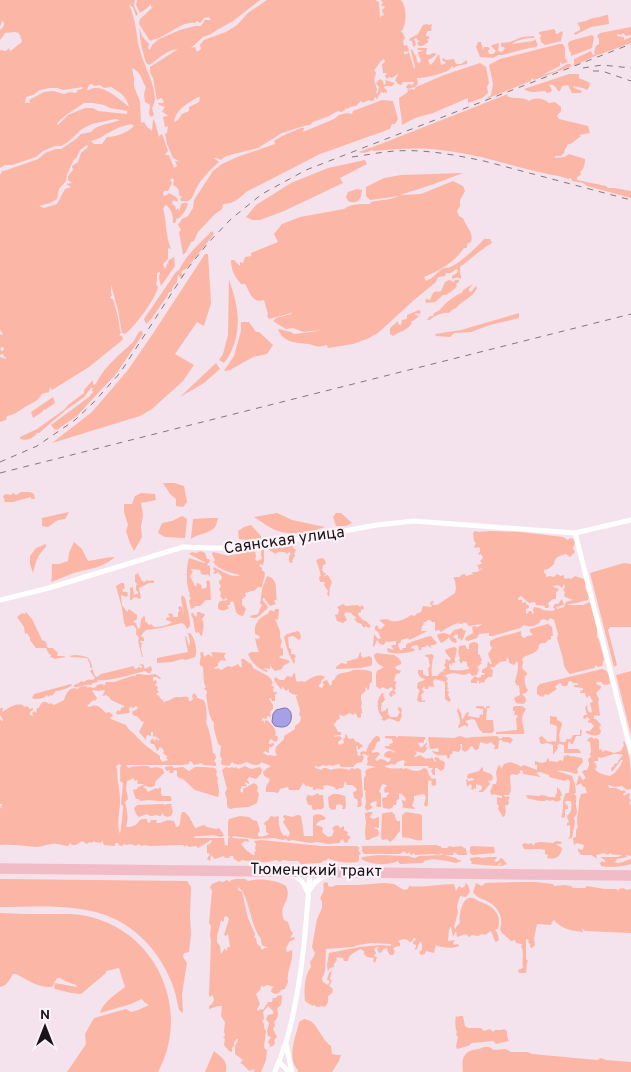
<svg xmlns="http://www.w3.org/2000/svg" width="631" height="1072" viewBox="0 0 631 1072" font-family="Overpass,sans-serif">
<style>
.green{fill:#fcb6a6;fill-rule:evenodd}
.water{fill:#a6a0e7;stroke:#7c76a9}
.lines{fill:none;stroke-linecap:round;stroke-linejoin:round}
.secondary{stroke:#fff;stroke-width:5}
.primary{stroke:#f2bcc7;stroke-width:5.5}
.rail{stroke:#83767e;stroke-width:1;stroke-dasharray:6 6;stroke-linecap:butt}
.labels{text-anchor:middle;stroke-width:4.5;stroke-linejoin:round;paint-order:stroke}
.street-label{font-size:16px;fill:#1a1317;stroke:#fdf2f8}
</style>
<rect width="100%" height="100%" fill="#f4e2ed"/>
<g class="green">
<path d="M0,0h135l-1,6 4,8 -2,2 -3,-9 -4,-2c7,14 7,28 10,42 4,17 14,32 16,50 0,4 -1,8 -3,11l2,7 -3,2 -2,-3 1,-9 -5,-3 -1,-8 2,-7c-6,-9 -3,-13 -14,-19l2,11v7l6,16 1,21 3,-1 3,5 5,4 1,-12 2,3 4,15 2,-3 2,2 5,15 -3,4h4l5,13 3,-2 -2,-5 5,1 -7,-4 -6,-14 -2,-10 2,-1 1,-7 -3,1 -2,-10 5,-1 -2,-2 -4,-2 3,-5 -6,-2 -1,-2h5l1,-2 -3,-3 -4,2 -4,-22 -3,-6v-5l28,-18c-12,1 -19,10 -29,16l-3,-2 -5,-18 -2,-18 3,9 7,8 -1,4 2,2 2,-5 7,-6 21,-9 15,-4h6l4,-6h6l-2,-3 -5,1 -4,5 -3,-2 -2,2c-12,-2 -23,9 -34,14 -3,2 -8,2 -11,4l-11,-17 1,-5 13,-12h-2v-3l-5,5 -6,4 -4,-8 1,-5h123l-27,21 -16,9 -6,4 -8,3 -12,11 4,-1 2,5 4,-3 -1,-4 4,-5 22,-8 11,-7 11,-12 19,-13h108l4,2 1,16 2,-3 2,1 -2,-6 3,-3 -4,-2 2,-2 -2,-3h20c6,7 6,25 0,32l2,1 2,5 -2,3 1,5 3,-1 2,6 -3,1 -2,-1v3h3l2,-2 5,17 1,-2 -4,-16 1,-2 3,6 1,1 1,6 3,1 1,-3 -3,-6v-2l5,-1 -1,-1h-5l1,-2h9l-1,6 3,1 4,-2 4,1 -5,4 -4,2 2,5c5,-3 5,-7 9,-11l2,11 3,-1 2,-1 -4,-3 1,-2 3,2 8,-1 2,5h5l6,-4v4l-10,2 -3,2 -2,-2c-1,1 -2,3 -3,4 -4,3 -27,9 -32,8l1,6 -3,3 -7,2 -2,-2 2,-3 5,1 1,-3h-11l-2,3 -3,-1 -3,-4 3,-5v-1l-6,4 -3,-1 -2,2 -2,-3 2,-3h-4l-1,-9 3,-2 -1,-3c-5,2 -6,8 -10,11l2,3 -2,7 3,9 -1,5 2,-2 1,-5 -3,-4 4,-4 3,2 1,4 2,-2 -1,-3 10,3 -3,3h-7l-1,2 3,2v3l-2,-1 -1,1 -3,-1 -4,7 -2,-2 -2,4h-2l-2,-1 -6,3 -2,-2 -5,5 -6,1 -3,2 -2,-1v2l-4,2 -3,-1 -9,5 -16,6 -3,3 -6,1 -22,7 -24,15 -32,8 -5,4 -4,-2h-3l5,4 -1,1c-6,4 -17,17 -21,24 -5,8 -3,16 -16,14l-1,-2 2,-2 -3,-2c1,-4 -2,-9 -6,-10l1,-5 -2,-2 -2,2 2,3 -4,8h-4l-1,3 1,2 3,-1 2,-2 7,4 2,3 -1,2 -4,-2 -1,4 3,2 1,4 2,-2 1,4 2,-8 2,-1h5c-1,7 -6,12 -10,16l-1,-1 -2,5h-2c0,-8 -1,-13 -7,-18l-3,3c4,14 2,27 8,41l-3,-1v11l-5,5 2,5 4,-9 5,-3 1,9 -14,20 -2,-8 1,-6 -3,1v7l-1,4 2,3c-3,13 -22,38 -33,47l-3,-1 -4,-23 -7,-25v8l1,2 -2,3 3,1 5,18 2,13 1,3 -2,2 3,1 1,3 -3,3 -31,25 -37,23 -2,-3 -1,5 -7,2c-4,7 -10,9 -17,13 -6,4 -11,8 -18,9l-1,4 -6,2v-65l6,2v-2h-2l-1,-3 -3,1v-6l2,2h1l1,-3 -2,-1 -2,2v-15l2,1 1,-1 -3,-4v-156h1l1,-3 5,-1 31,-11 7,-6 11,-4h5l15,-10 5,-5 10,-2c6,-8 20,-8 29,-12l-5,-1 -23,5 -10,5 -14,13 -7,4h-6l-12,5 -7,6 -24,8h-7l-5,3v-118l6,1 3,-3 1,3c4,-2 7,-6 11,-8l1,-3 -2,-3 1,-2h-2v-2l-4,-1 -10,1 -5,7v-10c2,-2 5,-4 4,-8l-2,-1 -2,6zM92,84l2,2 6,-1 4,3 7,-1c9,6 15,8 18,20 -9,-7 -27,-25 -40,-17h-2l2,-5zM83,87l-1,2 -4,1 -2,3 -6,-1 -6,2 -11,-3 -9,1 -15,8 1,3h-5l1,-6 7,-2 7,-5 9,-2h8l6,2zM198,97h2l-1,5 -10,5v4l-7,3 -4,6 -4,2c2,-13 13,-18 24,-25zM84,103h9l11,2 6,3 17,3v3l-29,-3 -5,-3h-8l-17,7 -10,10 -1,-2 9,-8zM131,124l3,2c-7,7 -18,11 -27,11l-5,7h-8l-3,-3 9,-3 6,-4 14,-7zM87,145l1,2 -7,6 -3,9 -6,4 1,4 -5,6v4l4,3 -6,1 5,3 -6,2 -8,15 -13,4 -5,-2 11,-3 7,-4 2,-10 7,-8 1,-6 6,-14 4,-4 3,-7z"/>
<path d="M606,15h2l1,9 -18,3 -16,8 -1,-2 6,-3v-3l-3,-4c6,-1 11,-3 16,-5 5,-1 8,-1 13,-3z"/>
<path d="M427,24l2,1 3,-1 -1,4 1,2 -2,1h-2l-2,3v2h2l1,1v2h-2l1,2v2h-2v1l-4,2h-3l-2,-3 2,-2 -3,-3 -2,1 1,2 1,4 -2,2 -1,-1 -1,-5h-2l-1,-2 9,-5 5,-9z"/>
<path d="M631,27v8l-5,1 -3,-3 -2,2 -3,-1 -1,2 7,1v3l7,-3v6l-36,13 -21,10v-7l17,-8 2,4 2,-1 -1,-2 2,-6 3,-2v-5l-2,-3 3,-3z"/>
<path d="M554,29l2,3 -1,1 2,1 5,-3 1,3 -1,1 -1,6 -16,4 -4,-3 -1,-5 2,-1 -3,-2v-2z"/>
<path d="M592,35l2,2 -2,11 -21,8v-3l-2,-3 -1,-7 2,-2z"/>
<path d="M534,36v2c-7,0 -16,1 -22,6l21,-3 2,-2 3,6 -2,2 -7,1 -27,7h-4l-5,3 -13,-1 -4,-10 2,-5h3l2,8 1,-3h4l2,2 -2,2 1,3h4l3,-3 -5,-5 1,-1 7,-2 -1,8 4,1 3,-4 -4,-2v-3l9,-1 12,-5z"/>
<path d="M559,44h4l2,4v10l3,4 -6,2 -2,-2v4l-18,9 14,-4 11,-7h3l2,2 -38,14 -2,-2 -1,3 -45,18 5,-4 2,-11 -4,-19 11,-6z"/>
<path d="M480,63l6,4 3,16 -2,4 1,6 -6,5 -14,5v-5l-35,15 -18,5 -13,7c0,-9 -3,-18 -3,-27l9,-6 -1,-2 5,-1 2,1 2,-3 28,-12z"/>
<path d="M569,74h10v4l11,5 -1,4 -2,3 -4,-2 -10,-2 1,2 8,3 -1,2h-9l-4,-8 -6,1 -2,5h-2c-2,-4 -5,-7 -9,-6l3,5 -1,2 -4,1 -2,-2c-7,0 -14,3 -21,-2z"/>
<path d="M508,94l-1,2c6,4 16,0 22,5 6,-4 15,-3 20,2l6,-1 6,5v4l-4,5 2,3 29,7 2,7 -11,2 2,1 -9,7 -5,2v2l-2,2 -1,4 -3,3h-6v2l10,-1 4,-3 16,5c0,4 -1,11 -5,13l1,3 -4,2v3c10,2 19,4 29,6l2,2h6l17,3v7l-44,-12 -4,-3 -11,-2 -1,-3 -3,1c-1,-1 -13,-4 -16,-4 -8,-2 -17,-4 -26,-6 -28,-8 -57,-16 -86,-19 -22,-3 -44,-1 -66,1l-2,-1c-4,2 -8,4 -13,2l10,-4 4,-1z"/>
<path d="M382,100l11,1 5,18 -3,5h-3l-2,5 -70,25 -74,38c-7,7 -13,12 -23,12l-1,5 -7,5 -17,18 -4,9 -3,1 -5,10 -3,3 -4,-23 2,-2 -3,-5 4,-6 6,-3 5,-8 1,-8 19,-29 9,-7 15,-7 38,-13 -1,-3 8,-5 19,-8h3l-1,4 31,-13 5,-4 8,-2 5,1 1,-3z"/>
<path d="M365,160l2,4 -27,14 3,5 -59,28 -24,9h-8l-6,-3 10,-12 35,-22 37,-15z"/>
<path d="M463,173l-32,12 -31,10 21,-1 32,-13 10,5 2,5 -5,9v6l-3,5 2,5 4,2c3,9 11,14 8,24l-4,2v4h-3c-8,13 -25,23 -40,29l2,4c7,-3 11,-8 16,-12 4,-2 4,0 8,-2 9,-3 27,-20 34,-28h6l2,4c-11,6 -21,16 -32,24v6l1,3v3l-3,-2 -6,2v-3l5,-3 1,-3 -2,-1 -5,4h-5l-1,3 -7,1 -2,5 -22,18 -36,33 -11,6 -14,5 -25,4 -1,-3c-4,1 -8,2 -12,1 -2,-1 -5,-2 -7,-2 -12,-1 -26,-2 -30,-15l13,3 3,2 17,-2 10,-2 -18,2 -10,-4 -7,1 -13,-8 3,-3 16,-4v-1l-23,6 -2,-3 1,-2 -4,-14c-12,4 -14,-8 -19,-16h-4c-6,-7 -10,-14 -10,-24h3l6,6v-4l3,1 2,-6 6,-1v-3l27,-11 -4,-8 8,-10 18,-7 44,-8c8,-6 18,-5 26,-5l1,-2c9,-2 20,-2 28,-6l-29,4 -4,-4v-9l18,-9 17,-3z"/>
<path d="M357,189l5,1c-1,9 -4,15 -14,11l-2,-4 2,-5z"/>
<path d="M212,231l2,3 -27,34 -5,3 -1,2 2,2 -2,3 -3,-3 -1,7 -5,6v3l-4,2v2l-16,23 -6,6 -2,-5 32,-47 3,-2c7,-15 21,-27 33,-39z"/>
<path d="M205,254h3l3,49 -7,23 -7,-4 -22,32 19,11 -11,16 -31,28 -12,7 -88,27 40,-31 36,-42 26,-38z"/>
<path d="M229,279c3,10 7,21 8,31 3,18 -2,40 -13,53l-5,-3 4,-6 5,-19z"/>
<path d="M449,280l5,2 1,-2h4v2l-3,2 1,2c-3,4 -7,6 -11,9h-3l-8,7 -9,1 -1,-3 2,-1 3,1 3,-7 3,-2 2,1 3,-1 4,-9z"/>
<path d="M473,284l-4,5v2l2,1 5,-6 1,2c-4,10 -15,12 -21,20l-4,2 -3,3c-6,-1 -15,3 -19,7h-3l3,-4h3l1,-3 6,-3c3,-5 16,-16 22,-17l1,-3z"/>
<path d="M419,310l2,2 -1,2 -4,-1 -1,2 4,1 -6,5h-2l1,2c-5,8 -12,8 -19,13l-3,-2v-6l8,-7v3l3,1 1,-5 5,-1v-4z"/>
<path d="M519,313v5l-29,7 -19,7 -17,1 -4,4 -14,-1 -1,-2 26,-4z"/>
<path d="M241,322h8l7,10h3l14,13 -6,9 -14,3 -23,13 -6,1 10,-15 7,-25z"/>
<path d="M140,331h2l1,3 -27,40 -18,19 -21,23 -19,13 -5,3 3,-3h-2l-3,-4 38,-28 4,-5 -1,-2 1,-2h-2l-7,9 -18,13 -27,23h-2c-4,6 -10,8 -17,6v-2l17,-8 28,-20 3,-4 16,-12v-3l9,-10v5l3,-1c7,-16 22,-28 35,-40 4,-3 5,-9 9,-13z"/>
<path d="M216,363l4,6 -16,14 -24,14 35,-33z"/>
<path d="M53,397l2,6 -10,7 -1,-1 -2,3 -9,6 -2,-6z"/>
<path d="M163,483h11l10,3 3,16 -4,5 -7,-1v-7l-6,-5z"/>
<path d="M21,492h9l4,2 1,5h-4v-2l-18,5h-8l-2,-6 3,-2 5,1 2,-2 3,2z"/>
<path d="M141,493l14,1 1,6 -15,3 2,12 -2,11 1,11 -8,14 -4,-8 -4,-12 2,-6 -4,-13v-8h8l3,-8z"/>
<path d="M69,512l-4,7 -7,1 -10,7 -6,-1v-8z"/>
<path d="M277,513l15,7 33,7c-13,5 -33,9 -47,4 -9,-3 -16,-9 -24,-14z"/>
<path d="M336,513h5l11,10 -6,3h-10l-3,-9z"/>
<path d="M182,516l5,3 -2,19 -20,-1 -7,-4 4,-10 10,-2z"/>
<path d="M210,518h8c-1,3 -1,6 -3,9 -4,6 -17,7 -24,12l2,-20z"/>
<path d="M251,525l10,11v3l-14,1 -8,-1 -1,-8 6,-4z"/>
<path d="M475,531l4,1 12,-1 30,1 42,5 5,3 2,-2 3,1 2,3 -2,6 2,4 -5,5 -4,-3c-6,2 -11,2 -12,10l-6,5 -4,1v3l2,1v3l4,-1 4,1 3,-3 4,2 3,-1v3l2,1 2,-1 3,1 4,-3 9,3 2,4 -1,4 4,10 -1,3 -12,3 -7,1 -1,1h16l3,-2 3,-1 7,26v9l2,3 5,19 -2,7 -4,1 -2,-2 -2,3 -24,6 -3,-3 -3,-5 -1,-7 -6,-21 1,-4 -4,-14 -4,-2 -2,3 -4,-2 -3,1c-3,6 -11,8 -17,5l-4,3 -27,8h-4v-3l-10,1 -2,4 -9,3 -3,-1 1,-3 7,-4 -1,-6 3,-1 3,1 4,-3 -13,2 -3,-3 2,-1 -8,2 -2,-1c-6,2 -12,5 -17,9l-2,-2 -4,1v-9h-3l-2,-2h-3l-1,2h-3l1,2 -2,2 -1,5h6l-1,1 -17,8 -1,-2 -7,2v2l-3,2 2,6h3l-1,-2h4c0,-2 0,-3 1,-4 1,-1 21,-8 24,-8l6,7 -2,2h-4v3l-4,-3 -2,2h-3l-1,3h-3l1,-2 -2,-3 -5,1 -1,2 4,1 -1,2c-9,2 -17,4 -26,1l-1,-3 1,-1 6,2 -3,-4 1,-1h4v-4l-8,1 -2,-1 -2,4 -4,-1 -3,-4 -3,7 -1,-1 1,-12 4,5 3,-1 -3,-6 -3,-2v-3l2,-2 2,4h2l4,-4 -6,-5 8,-1c7,5 17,1 24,-4l4,1 1,-2 5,-2 2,-6 9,1 -2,-4 2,-2 2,1 -2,2 2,1h3l18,-12 1,-5 -1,-7 -1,-2v-2h6l1,-2 4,-1 1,2 7,-2 -1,-2h5l5,-3v-1l-3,2 -2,-6 2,1 3,-2 -2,-2 3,-3 -2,-4 -2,1 -1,-2 2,-1v-4l-2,-1 -2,1 -2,-1 2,-4 -2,-2 -1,-8zM564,584l1,3 -2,3 2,2 -1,3 1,2 8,3 -7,2 -2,5 -7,2 -1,-2 8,-2 -2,-6 -4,5h-3l-2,3 2,2 -2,2 -10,-1 -3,-2 -6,-1 -1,3 1,3 -1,1 -2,-3h-2l-2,3h-1v-5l3,-1v-2l-3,-2v-2l-4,1v-3h-4v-2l3,-2 8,7 6,-1 1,3 9,1v2h3l1,-2 -1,-3 5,-4h3v-7l2,-1 1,-2 -6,-2 3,-2 4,1 2,2z"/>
<path d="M74,542l8,7 6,12c9,-1 17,-4 27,-4 -12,11 -27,12 -41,16 -8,3 -15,6 -23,9 2,-6 0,-12 1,-18h7l9,-3 1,-8z"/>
<path d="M46,544v3c-9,8 -10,15 -13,26l-3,-9v-8l6,-8z"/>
<path d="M286,545l7,1v2l3,2 -2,4 1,2 -3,4 1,2 -2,1 -2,-1v-6l2,-2 -2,-2 -2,2 -3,-2h-6l-2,2 -7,-4 2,-4 4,3 3,-2h4z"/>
<path d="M264,549v12l-1,4 -3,-1 -1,2 3,2v3h2l1,3 -3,13h-4l-4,4h-3l-2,1 -4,1 1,3 -4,3v5l4,5 -3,7c-9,-1 -7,-8 -10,-15l-3,1v3h-3l2,3c-4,3 -7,3 -11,1v-5l2,-3 8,-1 -2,-2 -3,2 -3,-4 1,-3 -2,-4 2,-3 -2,-3v-2l2,-1 1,-3 -4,-5 -3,2 -2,-1 2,-2 -2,-2 1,-2c8,4 16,10 25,9l1,-1c-9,-2 -21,-5 -27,-13l2,-2 -3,-6 1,-2 16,4 3,-2 3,1 2,-3c6,0 12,-3 18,-2l1,7 -1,2 2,2 5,-2 -1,-4v-4z"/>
<path d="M201,551l4,2 2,6h2l1,2 -3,4 3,1v11l-2,-3 -3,1 -4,-1 -1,-4 -9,-1v1l2,1 -3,5 5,10h2l-1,-2 2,-1 3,2 1,4 4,-1 1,-3 -1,-3 2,-2 2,2 1,18h-5l-6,6h-5l-1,2 -3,1 -2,-8 2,-3 -2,-2 1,-2c-4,-8 -4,-28 -1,-36l15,5h2l-15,-8 -2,-1 3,-2 4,1z"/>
<path d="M322,558l3,2 1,4 -3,1 -1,5 2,3h2l-2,3 4,-1 4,7 -2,5 -1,10 -2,-3 1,-3 -4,-6 1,-3h-5l-1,-5 2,-1 -3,-11 -2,-4 2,-2z"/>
<path d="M624,563l7,1v63h-21l-2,3 9,35 -3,2 -24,-94z"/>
<path d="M138,573l4,8 3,1 2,-2 3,1 2,-1 2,1v2h-5l-10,5 2,10 -2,1 -3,-2 -3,1 -1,2h-2v-12l2,-1 1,1 1,7 2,-1h2v-2l-2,-2v-4l1,-2 -2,-2v-7z"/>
<path d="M267,576c12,3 8,14 10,23l-3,2 2,3 -6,2 -6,-8 -2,1 6,8 -1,2c-6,4 -9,12 -17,8l2,-2h3l3,-1 2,-5 2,-4 -2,-1 2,-15z"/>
<path d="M121,583h3v2l1,3 -3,2 1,2h4l1,2 -1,3 -6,-2 1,10 5,7 2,-3 8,6v4l-4,3 3,1 2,6 2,-1 1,-9 3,-3 1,1v4l4,4 2,-1 3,3c6,0 14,-1 18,-5l-6,-2v-2l4,-1 -2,-3 3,-1 2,2v2h5v-5l2,-1 -2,-3 1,-2 3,1 2,8 -3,-17 1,-3 3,3c1,4 6,24 5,27 0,2 -2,3 -3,4l-2,-4 -3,-2 -21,5 -15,2 -3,3 -2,3 3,2v3h-4v1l2,1 -1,6 2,8h-1l-4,-16 1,-3 -3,-4c1,-5 0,-6 -3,-9l-7,2 -2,-4 -2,-15 -6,-22z"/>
<path d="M343,604l3,2 12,-1 2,2 2,-2 2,3 -1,2 -2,-1v3l-3,1v2l5,5 3,1 5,5 -2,2 -4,-2v2l-3,-2v-2c-4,-1 -5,-1 -8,-5l3,-1 -3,-2 -3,-3 -5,-1 -2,2 3,6 -4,3 -6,-2 -2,-6 3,-1 1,-4 -2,-3z"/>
<path d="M275,609h4l-1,11 -3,-1 5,12v6l2,4 -2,6 3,2v6l-4,2 1,1 8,2 2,2 -7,4 -1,3 -7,2 -4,-4 -1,-3v5l-7,-1 5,3 -1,1c-8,-2 -16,-10 -19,-18l3,-2h8l-2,-5 -2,-9 2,1 3,-1 -1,-2 -4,-2c-1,-11 3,-15 12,-20h1l1,-3 3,-1 2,2z"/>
<path d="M26,612l6,7 10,21 4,2 1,5 2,1h4l5,5 -1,2 1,1h5l3,1 -12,2 -2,-2 -2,1 1,-3 -1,-1h-1l-3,-6h-10l-6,-8v-2l-3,-5 -2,1 -1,-7 -7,-10 5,-4 3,1z"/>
<path d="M192,612l3,4 2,1v-5h3l2,2 1,-1 2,2 -3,4c3,6 1,10 0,17l-2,-1 -1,-3 -3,1c-3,-6 -1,-13 -5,-18z"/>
<path d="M548,624l4,3 1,9h-2v3l-4,2 -1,2h-5l-2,2c-1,10 -11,8 -17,14l1,3 -1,6 5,5v2l-2,1c-1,4 0,11 3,14l-2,3 -4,1 3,3 1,3 -1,3 -3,1 -6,-1 -2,-5 6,-3 -1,-10 -2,1 -2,-4c1,-6 5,-15 2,-21l-3,4 -5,-2v-3l-2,-3 -1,4 -6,1 -2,2 -2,1 -1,2h-4l-1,1 3,2 -1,7h-4l-3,3 -1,3 -2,-1 -3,2v-3l-2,-1v3h-6v-3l4,-4 3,2 3,-1v-2h3l1,-2h-3v-3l5,-3 1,-6 2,3h2l-4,-10 4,-6 -2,-3v-4c10,-6 21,-6 31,-10v3l1,3 3,1 2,-2 6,-1 -3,-3v-3z"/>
<path d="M462,628l1,2 3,1 -3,8 -2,2 -1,-3 -2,1v-4l-2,-1 -3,3 3,2 1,3 -2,1 -4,-2 -2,-4 -4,4 -4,2 -4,-7 1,-2 6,-1 6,2 4,-5z"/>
<path d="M298,631l2,2 1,5 -2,2 -6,-4 -5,1 1,11 2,1v5h3l2,3 -2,1 1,3 -1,3c-5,-9 -8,-17 -10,-27l3,-3z"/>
<path d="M188,633h2c5,5 8,18 5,24l-9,3 -4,-1 -10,3 -15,1v-5l31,-6 -3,-15 1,-1 3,10 1,-5z"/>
<path d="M473,642h3l2,2v10l2,1 2,6 -2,1 2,1 -5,4 2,2 -2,6 -5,1 -2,-3 -6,2 -11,-2 -8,2 3,4 -2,2 2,2 -1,4 2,1 -2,2 2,2 -1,3 3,5 -2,2 -4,-3v-17l-10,-3 -2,2 1,6 -5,-1 -1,3h-3l-1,-3 -2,3 2,3 -3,3 1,6 3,-1v2h-6l-2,-2 2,-8 1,-1 -3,-3 1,-6h2l1,-1h2l2,-2c-4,-1 -8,-4 -7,-9h5v4l3,2h3l-1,-8 2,-2 -2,-9h-2l-1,-2 7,-1 2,2c-2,3 -3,16 -2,20h5l5,-5 2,2 -1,-3 3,-2 -2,-3 2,-3 -1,-2 2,-1 2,2 2,-2 -5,-6 -1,-3 5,-2 5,-1 2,2 -2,9 -1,1 1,1v3h-3v3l-2,-3 -1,2 1,5c7,0 10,1 19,-1v-2l-2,-1v-4l-4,-1 -2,3 -2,-4 1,-2c-2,-4 -2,-7 -1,-12l6,-1 2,4h2v-5z"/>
<path d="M202,652h2l-1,2 2,3 3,-3 5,3 -2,-5 15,1 -2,3 2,5 -5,-1 -3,3v3l-3,1 -1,2h2l2,-1 3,2 7,-4 4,1 6,-3 2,3h2l-1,-8h3l8,6 1,3 15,8 3,3 2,4 -2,2 3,2 -1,3 1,2h2l1,1 -2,2v6h-3l-1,-3 -2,1 4,6v4l-3,3 1,5 -4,-1v3l-4,-1 -2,3 2,-1 2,4v-3l2,-1c4,4 7,6 9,13l-1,2 3,2v2l-2,3 -5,-3 -2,2v3l5,-1v2l-2,2h-3v6l-4,-2 -2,2 4,2v1l2,-1 6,1 2,-1 -2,-3 1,-5 8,-8v-3l11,-7v-3l5,-4 1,-5 -2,-2 1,-5 -4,-13 1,-2 -5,-1 -3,-2v-3l-3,2 -4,-5v4l-2,-2 -6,-8 1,-3 5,3h4l3,-4 5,1 1,-3 2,-1 1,8 3,1 2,-1 4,1c6,-4 13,-9 20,-5l-4,4v2l-2,2v2l3,1 2,-4 -2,-1 2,-2 3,-1 3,6 2,-2v-3l3,-2c2,-8 12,-5 18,-9 7,0 13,-1 19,2v10l-2,1 -1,6 -1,1 -2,-3 -1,2 1,2 -5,4v5l1,2 -1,5 1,2v4l-1,1v3l-1,1 -3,-1v-2l-2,-2 -2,2 -3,-2 -6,3 -5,-1 1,4 -3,1 -1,2 -3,3 2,1 3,6h3v3h-4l-3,1 1,1 4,-1 2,1 1,2 -3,2 -1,2 1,2 5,-2 -1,-4 2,-1v-3l1,-1 2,4 2,1 3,-1 3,4h2l4,3 1,2h-2l-1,2h-2v-3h-2l1,5 1,1 -1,3 2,1 2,-1 -1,-2 3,-2 3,1 3,-8 2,-2 1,-2 4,-4h2l2,2v3l-3,1 -3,8h-2v3l6,-1 2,2 -5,5 2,2 3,-2 5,1 2,2h2l2,-4h-4l-3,-2 1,-3c3,-2 6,-3 9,0l1,-2 -10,-3v-2h5l-1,-2 4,-1 -1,-4 -7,-1v-2h10l3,2v-2l27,1 1,2 -2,1v3l-4,-1 -2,1 3,5 6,-6v3l-2,1 2,2 -1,3 -3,2 -8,-2 2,3 -3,2 1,1 5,-2 6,4 2,-1 2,1 2,-2 3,5 1,-1 -2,-3 2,-1 3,1 1,2 3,1 2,2 -1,6 -3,2 -4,-3h-2v7h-2l-2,-4 2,-3h-4l-1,-2c-8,0 -15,0 -24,0v-3l2,-1 -3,-2 -6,2 -1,2 -2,1 -2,-1 -8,2c4,3 13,3 17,2l3,1 2,-1c8,3 11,5 18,0l3,1 2,6 3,4 3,-1 1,2v5l-3,1 -2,-2 1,-2 -2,-2 -2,1v24l-2,2 -2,-2 2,-8 -2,-3 -10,2v4l-2,6 2,1 1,2 -10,-1 -3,-1 1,-2 -1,-3v-2l3,1 1,-2 -4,-5 -3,-1v6l-2,1 -1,5h-3v2l-3,2 -7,-1 -1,-10 5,-1v-2l2,-1 -1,-2 -3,1 -1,-3 1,-3h2l-1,-2 -4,-1 -3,8 2,1v14h-3l-2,-1 1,-4 -2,-1 -4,2 -1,2 2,1v2l-5,3 -2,-3 1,-7 -1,-8 1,-2 -2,-1v-12l2,-3 -1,-3 2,-3 9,-2 -10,-2 2,-3 -1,-4 2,-2 -5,-2 -2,1 2,2 -2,5 -5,1 -4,4h-12l-2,-3 -7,2 -2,-1 -4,1 -3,-1 -4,2 -4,-1v2l7,2 1,-2h3l5,2c5,-2 13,-2 18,0l3,-2 3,1 3,-1 3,2 2,26 -2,3 1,6 -2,2h-3l1,-4 -1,-4 -3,-1 -1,-6 3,-1 1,-2 -5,-4h-5l-2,-4 -1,4 -1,3h-4l-2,2 -3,-3 -8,-2 -3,1 1,4 -7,-2 -2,2h-2v-3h-4l-1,-2 -2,2 -1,-2 -2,-2 -4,7h-10l-1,-3 -8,2 -1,3 -2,1 -3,-1h-8c-1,-6 2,-8 4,-13l-6,-3 -1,-4 3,-3 5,-3 -8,-3 -1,-1c-4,5 -10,3 -15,0 -7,2 -8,5 -15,0l-3,4 -7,-1 -1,-2 1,-4 -2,-3 1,-10 -3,-2c-1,-7 -5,-13 -4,-21 -6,-7 -6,-18 -8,-28l1,-2v-2l-3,-2 2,-2 -2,-4 -1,-16 -3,-2c-1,-4 2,-8 0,-12z"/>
<path d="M360,652l1,1v3l2,2 6,-2 3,2v6l-1,2 -7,1 -2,1 -26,1v-2l5,-4 5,1 2,-2h-3l13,-4z"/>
<path d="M376,653l18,2 6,4 -1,1 2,1v3l-6,3 1,2 5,2 -1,2 -4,1 -2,7 3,1 -2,3 1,3 -2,3 2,2 -2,2 -2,-2 1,3 -2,1 -2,-2 1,-3 3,-2 -1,-3c-4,2 -5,3 -9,0l-3,2 -4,-3v-12l1,-3 7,-4c-5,-2 -9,-5 -10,-12z"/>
<path d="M74,655c20,1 15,5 21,21l2,1 4,-3 33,-8v2l2,1 3,-2 3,1v-2l-3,-1 4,-1 2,5 6,-3 1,4 -2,3h-2l-3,-2c-12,3 -37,11 -48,9l1,2 -5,1 -2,2c-7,-1 -12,3 -17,2v-2l5,-2 2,-2 3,1c3,-3 5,-3 9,-2l2,-2 -5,-7 3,-2 -3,-2v-3l-3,-6 -16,-1 -1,-1z"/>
<path d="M602,669c7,1 7,8 8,15l-6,1 -3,-3h-4l-1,2 2,1 3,1v2l-5,5 3,6 -1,3 2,13 -1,1 -4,-1 -1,1v3h2l5,6 -2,3 2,3 -1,3c-6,3 -8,1 -14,-1v-2h4l4,-5 -4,-4 -2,1v-2l2,-1 -1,-2 -2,-1 -2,2 -2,-1 1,-3h3l-2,-8 2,-2 1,6 3,2 1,-2 -2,-8 3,-1 -3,-6h-2v2l-2,-1 -1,-4h-5v-2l2,1 -1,-2h2v-2l-9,-1v-2h5l-2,-2h-4l-2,-2h-2l-2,5h-5l-1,-3h-2l-4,4 2,2 -9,6 -3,-1 -2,3 -3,-1 -3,-2v-7l3,-3z"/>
<path d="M631,671v64l-15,-60z"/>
<path d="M137,674l11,1 7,-1 5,3 1,2h-2l-2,-2h-4v4l3,-1 1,3 -2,2 3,2 -1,3 2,2 -3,2 3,2 2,3 2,1v2l7,-2 5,-3c5,1 8,-1 13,0l1,4h2l2,-2 -1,-3 2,-3 3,3v2c1,0 7,2 7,3 3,3 3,17 2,21 4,10 6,20 7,31l2,1 1,4 -2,3 2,2v3l-13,-1 -1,-2 -8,2 -3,-4 -2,1v2l-7,1h-56l2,3c6,-2 15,-2 20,-2l3,2 6,-1 6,2 1,4 -9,9v3c-3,4 -7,1 -11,1l-1,1 3,2 2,3 8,-4 2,1 2,-2 1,1v5l1,3h8l2,3 -1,2h-14l-8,-1 -9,1 -1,-2h-3l-2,-5 -1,-4 4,-1 1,-2 3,-1 3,-2h-6l-1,-1 1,-2 -1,-1 -2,1 -2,-3 -3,2 -3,1 -1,8 2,10 -3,3c2,7 4,17 1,24l1,1c2,0 4,0 6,-1 7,-2 4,-8 14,-7v3l3,1 1,-3h6l-1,3h4c6,-2 6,-4 14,-2l2,6 3,-1c2,-5 1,-9 3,-14h3l5,6v2h1l4,8 9,-3 3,2 9,2 3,-1 3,4 2,4 -4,1c-7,-4 -17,0 -25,-1l-1,2h30l1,7 3,1v-8l2,-1 -2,-1v-14l1,-3 11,-3 9,1 4,3 4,1 3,10 -2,2v3c4,1 8,0 11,-2l-3,-2v-6l-2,-2 1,-2 3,-2 3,-4 4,1 2,-1 2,1c-1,6 1,15 5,19l2,-1 2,2 2,-4 -7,-11 2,-3 -2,-2 1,-2 9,2c3,-2 5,-3 8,-1l3,20h9v-20c4,-3 9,-2 13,2l-2,2c-3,0 -6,1 -8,5l6,2 1,2 -1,3 6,5 4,-1 2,-5 -2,-3 3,-2 3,-1 2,3 4,-2v4l4,2 -1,3 4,2 -3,3v2l-3,1 -2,-4 -3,2v2l-12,1 -11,-2 -6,1 -19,-3 -4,1 -2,-2 -3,1 -9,-2 -19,1 -22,-3 -1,2 16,1 1,3 -4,-1 -4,3 6,7 2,1 1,1 3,2h2l-1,-3 2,-1 -1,-3 1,-4 -2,-3 7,-1 60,6h36l3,2 -2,2 3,4 -2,1v4l-1,3c-9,1 -21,1 -30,-4l-1,2 -4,1 -2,2 -20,1 -3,-3h-10l-5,-1 -3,2 -4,-2c-11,4 -23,2 -34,0l-3,2 -5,-3 -1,-3h-3l-1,2h-4l-1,-2 -9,3 -4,-4 -1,6 -3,-2 3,-5 -3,-1v-8l4,-2 1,-3h-1l-13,8 -2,-2 -7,1 -3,-2 -1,2 -2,-2 -33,1 -6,-1 -2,1 -4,-2 -2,2 -6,-2 -3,1 -3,-1 -2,2 -3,-1 -1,-2h-3v3l-11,-1 -2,-5 -1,3 -6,-1 -2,-1 -1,2 -3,-1 -2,2 -5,-3 -6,4h-4l-2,-2 -2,3c-4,0 -8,-2 -12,-2 -6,-1 -13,3 -20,3 -12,-1 -24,-3 -36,-2v-39l1,3 1,-5h-2v-85l2,2 1,-1 -3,-5v-6l1,-1h2l-1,4 2,-1c5,-4 13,-8 19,-6l1,2 3,-1 3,3 3,-1v2l-3,2v3l3,1 -1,-3 2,-2 2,2 1,-5h2l1,-3 3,-3h3l3,2 2,-1 3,2 10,-5c2,-7 6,-14 14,-11 2,-3 6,-4 10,-2l-2,1 4,-1 3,1 3,-1 1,-2 4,-1 4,1 1,-3h8l18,-6h3zM94,690l4,1 6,-1 1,1 -3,5 4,-1 3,2 2,3 13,6v1l-3,1 -1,4 -1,-2 -2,1 -1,3c5,1 8,-1 13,-1l1,-1 -1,-2v-2l2,-1 3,1 1,-2 3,1 -2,3 -3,1 -1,2 2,3h3l4,5 3,1 -5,10 6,7v2l2,-6 4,1v-4h2v5l2,-1 4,3v2l-2,-2 -3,2 -1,-3 -3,3 1,3h3l3,7 2,-2v-2l3,1 2,3 -1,2 5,4h-2l2,3 -5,2 -3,-3v-3c-8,-6 -16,-11 -23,-19 -4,-5 -8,-6 -11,-12l-15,-6 -1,-2h2l1,-2 -4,-3 -3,1c-6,-6 -9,-10 -17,-6l-2,-1 5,-5 4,-1 1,-2 -5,-7zM119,764l2,1c-2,5 0,10 -1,16l3,2 -2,21 2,2c0,4 -2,25 -3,28 -4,-11 0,-22 0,-32 0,-7 -1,-14 -2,-20 -1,-6 0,-11 -2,-16z"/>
<path d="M71,684l1,1c-3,3 -12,6 -16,6l-4,5 -2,-1 -1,2 -2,-2c-3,4 -11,5 -15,3l2,-4z"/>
<path d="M382,693l3,1 -2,1 2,5 -4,4 1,1 -1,2v4l1,1 3,-2 1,2v-3l2,-1v6l2,3h7l3,-5 -2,-2v-3l3,1 1,2 -1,3 1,3 -3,6 -10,-4 -5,3 -3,-2 2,-1c-7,-7 -7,-18 -1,-25z"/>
<path d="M476,706h7l2,3 2,-3h2l1,2h-3l-1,12h7l1,11 -2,2h-9l-4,-4 -4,-9 -3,-1 -7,2 3,3v3l-3,-2 -6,3 -1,-1c4,-6 1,-10 -1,-16l1,-3 3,5 1,6h1l3,-6 3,-1 -1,4 11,2 1,-3 3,-1v-5l-7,-1z"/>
<path d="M515,706h7l4,3c-2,4 -4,6 -4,10 0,6 3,10 2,15h-28v-2l21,-2 -1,-12 2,-1 -1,-2h-3l1,-4h-2v-4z"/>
<path d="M550,716l7,1v3l4,2 1,2 -3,11 1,7h5l2,-3h4l2,-4h7v-6l2,2 -1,5h-5l-3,8h-2l-2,-3 -1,3v5h10l2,2 1,2h-17v-8l-4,-1 -3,1 1,3 -5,7v-10l-6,-2 -5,1 -2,-1 -1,-6h2v-2l7,7 6,-1 2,1 1,-15 -2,-2 -5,-1z"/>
<path d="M460,736l6,2 7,-1 24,-1 3,3 3,-2h7l3,3 -3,4 -2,-2h-5l-1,-2h-3l-1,9h-4l1,-3 -4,-4 -4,2 -7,-2 -1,6 -2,2h-2l-3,-4 -2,1 -2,3 -3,2 -3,-2v-6h-2l1,4 -2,4 -6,-1 -1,3h-2v3l-2,2 -2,-4c-5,1 -11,1 -14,-4l5,1 2,-1 -1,-3 -6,1h-2l-2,-11 1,-1 25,1z"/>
<path d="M592,737l2,2 2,-1 3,2v10l2,-1 2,3 2,-2 9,3 7,-2 3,-6 -1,-3 1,-1c7,14 7,32 7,48l-4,1 -5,-4 -7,1 -7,-2 1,3h7l6,3 2,-1 2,2 -3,2 1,2 4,-3 2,1 -1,4 2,2 -2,3 2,2v51l-5,-1 1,2 -10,2 -2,3c5,3 10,-2 16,-3v5c-9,3 -21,4 -30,2l-1,-3 2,-2 2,1 2,-1 -6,-4h18l4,-2c-4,-1 -8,1 -12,-2l-2,2 -4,-2 -8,2 1,2 -1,1 -5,-3h-10l-3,-4v-3l3,2 2,-1 1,-4 -7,-2 -3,2 -1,-7 3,-1v-7l2,-3c-3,-8 2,-18 1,-28l1,-1 1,-4 6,-1 -2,-6 -3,-1 -1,-3 -5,3 3,-11 4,5 3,-2 -4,-6 2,-2h3c2,-4 3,-6 1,-10l1,-2 2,-1 -1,-3 1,-3 -1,-9 -3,-1 2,-3zM614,754h6l3,1 -5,6v2l-4,1v2l-3,2 1,4 9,-12h2c-3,7 -6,12 -13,16 -6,-1 -13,-3 -16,-8l2,1 1,-3 -3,-4 1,-1h3v-4l3,1z"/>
<path d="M568,755l4,2v-1l10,2 1,4 -6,7 1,4 -2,1c-6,-2 -13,-4 -19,-3l15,5 3,8v2l1,6 -2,3h2c1,3 0,5 0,7 -1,7 4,9 -2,16l1,4 -3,16 -4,1 2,-3v-11l-3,1v-3l2,-1 -1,-2 -1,-4c5,-4 5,-9 4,-15h-5l-1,2 3,3v3h-3v7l-1,2 -3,-1c4,-8 0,-17 5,-24h3l1,-12 -3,-2 -2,2 -16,-4v-2l-9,-3 -4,1 5,4 -18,-3v-3l-3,-1v3l-3,2 -5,-1 -2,2 1,15 -2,4h-5l1,2 3,-1 2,2 -2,2 1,3 -1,2h-2l-1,1 1,6 -1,2v2l-2,1 -5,-8 1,-3 -2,-2v-7l5,1v-2l-9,-2 -1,2 -2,-4 3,-8h3l1,-4 -1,-7 2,-7 2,-1 1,4 3,-5 6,-2 9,3 1,2 4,-2 13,5v-5h-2v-4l6,2 4,-1h1l1,-3 1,-1 2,4 1,-1 6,1 3,-2 3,1 1,-5z"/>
<path d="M172,766l2,2 9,-1 6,4 6,-4h9l11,1 2,3 -1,4 2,3c-2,6 3,12 0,19l-23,-7 -12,-11 -4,-1 -2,-2v-5l-3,-1 -1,3h-4l1,-3 -3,1 -2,-2v-2z"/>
<path d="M245,766l6,3 9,-2 2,3 -1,4 -5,5 -7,-2 -2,3 2,2v2l-4,-2v2l2,1 -1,1h-4l-2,5 3,2v-4l11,-6 3,2 1,3 -1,3 2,3 -2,9 -8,4 -15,1 -3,1 -3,-1 -1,-3v-5l-2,-7 2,-4 -5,-19 4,-3 3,1 3,-1 2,1 2,-1 2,2z"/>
<path d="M482,767l1,1v3l8,3 2,3 -1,3 -1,1 -3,-1 2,4 -7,8h-5l4,-3v-3l-6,-2v5l-2,-1 -1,2 -2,-1 1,-3 -2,-2 -3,3 -1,-8 3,2 5,-1 -2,-2 -4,1 -1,-2 1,-3 11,-3z"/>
<path d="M557,787l3,3 2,5 -2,2 1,3 -5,2 -3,-2 -3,1 -3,-1c-5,3 -15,-1 -21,-2l2,-1 -2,-1v-1l13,1 2,-1 7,1 -1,1h9l-1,-2 2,-2z"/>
<path d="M318,793l1,2h4l1,12 -2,2 -9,1 -1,-2v-3h-4l-2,-7 2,-3 4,1z"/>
<path d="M333,794h5l7,2 1,9 -1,4h-3l1,-3 -3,-2 -4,1v4l-4,1 -3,-3 -1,-10z"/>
<path d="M163,804l2,1 2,-1h5l-1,2 2,5 -2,5 -4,1 -4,-2v-3l-2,4 -6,-1 -2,1h-3l-3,-2 -8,3 -3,-3 -2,-6 3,-3z"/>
<path d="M369,812h4l-3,4v1l3,2 6,-2v10l-1,1 -2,-1 -2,1 4,2 1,3 -1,3 -6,2 -3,2h-3c-2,-8 0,-13 0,-19 -1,-3 -1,-5 -1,-8z"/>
<path d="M392,812l3,3v2l2,4h3v10c-4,4 -5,8 -10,11l-3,-3 -5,1 -1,-3 1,-23 2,-1z"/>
<path d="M406,812l13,2 3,1v25c-7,2 -12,-4 -19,-2l-1,-2v-21z"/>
<path d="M557,841l5,1 -1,2h-5l6,4c-1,9 -7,12 -15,10l1,-3 -3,-1v-4c-6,-2 -14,0 -21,-1l-2,-4 2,-2 4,1 4,-1 1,3 2,-3 5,-1 14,1v-1z"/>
<path d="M437,845l1,1h2l2,2h5l2,-2 4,1 8,-1 5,3 1,6h-9l-4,-3 -1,3h-9l12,3 2,2h3v1l-5,2c-11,-2 -21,-6 -32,-2l-1,2 -23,1 -2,-3c-11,5 -26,4 -37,-2l1,-2 16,-2 30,1 7,2 4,-2 24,-1 -2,-2 -2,2 -6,-1 -18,1 -1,-2 -3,2 -2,-3 -2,2 -3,-3 -4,3h-36l-2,-3v-5z"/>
<path d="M472,846l22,1 1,6 -23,2 -2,-2v-6z"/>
<path d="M478,857l5,1 5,-1h9l-1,2 -2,2 3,1 4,-4h1l5,6 -5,2h-4l4,-2 -2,-1 -3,3 -26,-2 1,-2 -2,-2v-2z"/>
<path d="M0,879l187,2 4,6 -1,28 1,19 -2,18 -5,1 -1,4 4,6 -5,31 1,19 -4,-3c-2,-9 -4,-20 -8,-29 -16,-39 -48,-67 -91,-72 -26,-4 -54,-2 -80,-2z"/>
<path d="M236,879h9l3,2c10,-3 29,-1 38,5 7,16 -9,18 -2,34l4,2 3,9 2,2 -3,5 5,-1 -1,3 -4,1 -4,7 1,4 5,-2c2,11 -6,21 -4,32l-3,7 -4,1 -2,3 -4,1 -4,-2 1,-4 2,-1 -7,-2 -4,2 -1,-2 -2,5 -4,4 4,10 -3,5 1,2 3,-2 2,1 5,-8h4l1,-4h3l1,-2 4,-1 1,2 -1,8 -4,4c2,6 1,9 -3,13l1,4 -2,3 4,8 -3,3 1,3 -2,3 -4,1 1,-2 -2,-3 3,-5 -3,-1 -1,-5 2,-8 -3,-4 2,-4 5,-1v-3l-5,-5 -5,6 1,7 -2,2 2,3v4l2,3 -2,16 1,2 2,1 -1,10 -5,12h-7v-3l-4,2c-4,-2 -5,-6 -10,-8l3,-3 -8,-6v-8l3,-6 -1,-2 -3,5v3l-2,2v4l-3,-1 -5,-6 1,-6 -2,-2 2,-1 -1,-5 1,-9 -4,-6 1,-10h-4l-9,3v-3l3,-2 2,-4 -1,-5 -3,2 -1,-2 2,-54 -1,-6 1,-9 -2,-3 3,-32 -2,-4 2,-3 7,-3 4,1 4,-2 3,2 1,-2zM238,887c11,6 12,39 23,52v2l1,4 6,3h-4l-2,2 -2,-4 -3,-2 -1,-6 -2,-1 1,-3 -7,-16 -5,-22 -1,-4 -4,-2zM227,916l2,3 -5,16 2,1 2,-2 2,13h-2l-2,4 -1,-3 -4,6 -1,-8 -3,-4v-6l4,-16 2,2 1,-2v-3z"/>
<path d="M325,882l3,1v3l3,1 6,-2h21l26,-2 10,1 10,6 4,-1 1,-3c15,2 30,-2 45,-2l2,7 3,-5 3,2 3,-2v-3l3,2 2,7 -4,5 -6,-1 -3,10 1,6 -4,15 2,2v-2l4,-4c-1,-6 1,-23 9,-25 5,-1 8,3 12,4 13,5 21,12 17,27h-2l-1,2 2,1 2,8 -3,2 -1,-1 -4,-10 -6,4 -3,-1 -4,2 -6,-1 -3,2 -3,-3 -9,3 -1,-6 -3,6 -2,-11 -2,4 -1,11 7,-1 -2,3 1,2 4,-1 1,2c-6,3 -17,2 -23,-1l-2,8 -8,-2 -1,3 -4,1 -2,-3 3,-2v-6l-2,-3 -3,8 -3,1 2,-3v-2l-3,-1v-2l3,-3 -2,-1 -3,4h-2l-1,-2 -5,-1 -5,2 2,2v3l-5,1 -2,2 2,2 -2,4h-3l-2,-3 -1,-4 -4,1 -1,3 -3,1 -2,-4 2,-1 -1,-1 -4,2 2,4 -2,3 3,1 -2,6 -2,-2 1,-3 -7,-1 -3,-3v-3l-4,-2c-5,4 -12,5 -12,12h-4l-1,-3 -7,-1 1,3 -3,4v3l-4,1 -2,3 -1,-6 2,-12 30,-6 22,-2 10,1v-2l-20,-1 -13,2 -5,2 -27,2 -1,22 -3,8 1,3 5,3 2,-4 -3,-1 2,-7 3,-3 -2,9 2,2 -3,5 4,3 -1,4 -4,3v6l-3,5 -4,-1 -3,1 -3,-1 -1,-2 -1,2 -2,-1 -6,-4c-1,-11 -1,-25 6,-34l-1,-5 4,-6 1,-3 -3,-6 5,-28 5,-11v-6l-2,-4c3,-5 5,-8 3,-14z"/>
<path d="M518,882h17l18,2 1,2 10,-1 7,1 2,2h12l2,-2 18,3h12l1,2 1,-2 4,-1 4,2 4,-1v44l-46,-2 -3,-3 1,4c-10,-1 -22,-3 -29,-12l-2,2 -1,3 -14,-1 -3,14 1,7 -3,3 -2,-1v-3l-2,-2 1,-2 -3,-1v20l2,2 -1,2 -1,10h-7l-1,-3 5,-2c-2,-8 2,-14 -2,-22l1,-2 -6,-1 -1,-3 -4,1 -10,-9 -1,-3c4,-12 -2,-22 -13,-28 -6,-3 -10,-3 -14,-9l3,-9 6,3 3,-3z"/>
<path d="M0,913c17,1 33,1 50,1 14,0 27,-1 41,3 67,17 100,94 67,155h-91l17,-25 2,-3 -1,-10 9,-16 32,-9 5,3 7,-2 11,-5 -5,-3 -2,-3 -11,5 -31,9c3,-11 16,-19 25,-26l-6,-19 -13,3v2l-25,21 -10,-1 -16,-4 -1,-1 1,-5 22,4 -1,-2 -11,-4 -5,-3h-3l-5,9c-14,1 -24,-7 -36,-13h-3c-4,6 -6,12 -13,13z"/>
<path d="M456,1016l2,1 1,-1h4l2,10 3,2h13l3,3 6,-2 3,3 2,-2h7l2,-1 3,2v5l2,5 -13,3 -3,-3 -21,2 -4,3 -11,3 -1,-3 2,-9 -2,-2 1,-3c-2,-3 -2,-13 -1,-16z"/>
<path d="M304,1019c1,0 7,2 8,3 7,6 10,18 19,24l1,8 5,1h4l-2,6 -7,11h-34v-2c-12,-12 -2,-33 1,-48z"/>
<path d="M484,1047h5l5,3 12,-1 5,3h17l4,2 65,6 4,-2 5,2 25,2v10h-168c-1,-9 -2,-18 9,-22 5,-1 8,-1 12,-3z"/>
<path d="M214,1051c8,7 14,9 12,21h-21z"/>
</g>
<path class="water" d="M284,708c1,0 3,0 4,1 5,3 4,13 0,16 -3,3 -9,2 -13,1l-3,-4 1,-8 3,-4z"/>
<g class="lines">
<g class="secondary">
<path d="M575,533l56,219"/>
<path d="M0,600l49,-12 134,-41 28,1h26l68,-10 72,-13 37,-4 161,12 56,-13"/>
<path d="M291,875c10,3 13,8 16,16"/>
<path d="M309,891c4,-8 9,-13 17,-15"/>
<path d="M286,1044l6,28"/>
<path d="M279,1062l10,10"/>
<path d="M275,1072c4,-11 8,-21 12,-33 15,-54 19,-111 23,-167"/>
</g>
<g class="primary">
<path d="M0,866l631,7"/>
<path d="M0,871l631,7"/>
</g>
<g class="rail">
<path d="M583,68l19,-3 29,3"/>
<path d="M593,71h9l29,10"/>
<path d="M352,157c15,-2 29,-5 43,-6 30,-2 60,4 89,10l147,39"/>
<path d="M0,462l37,-16 38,-26 18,-17 27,-30 68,-105 20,-25 23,-24 31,-25 44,-24 325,-126"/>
<path d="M0,473l631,-159"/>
</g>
</g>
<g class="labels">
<g class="street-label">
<text transform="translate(284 539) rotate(-8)" y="6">Саянская улица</text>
<text transform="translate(316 869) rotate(1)" y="6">Тюменский тракт</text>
</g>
</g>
<g transform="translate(45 1027)" stroke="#fdf2f8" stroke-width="4" paint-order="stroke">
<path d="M0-4L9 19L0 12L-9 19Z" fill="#1a1317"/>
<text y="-8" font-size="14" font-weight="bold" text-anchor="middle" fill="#1a1317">N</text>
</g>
</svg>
